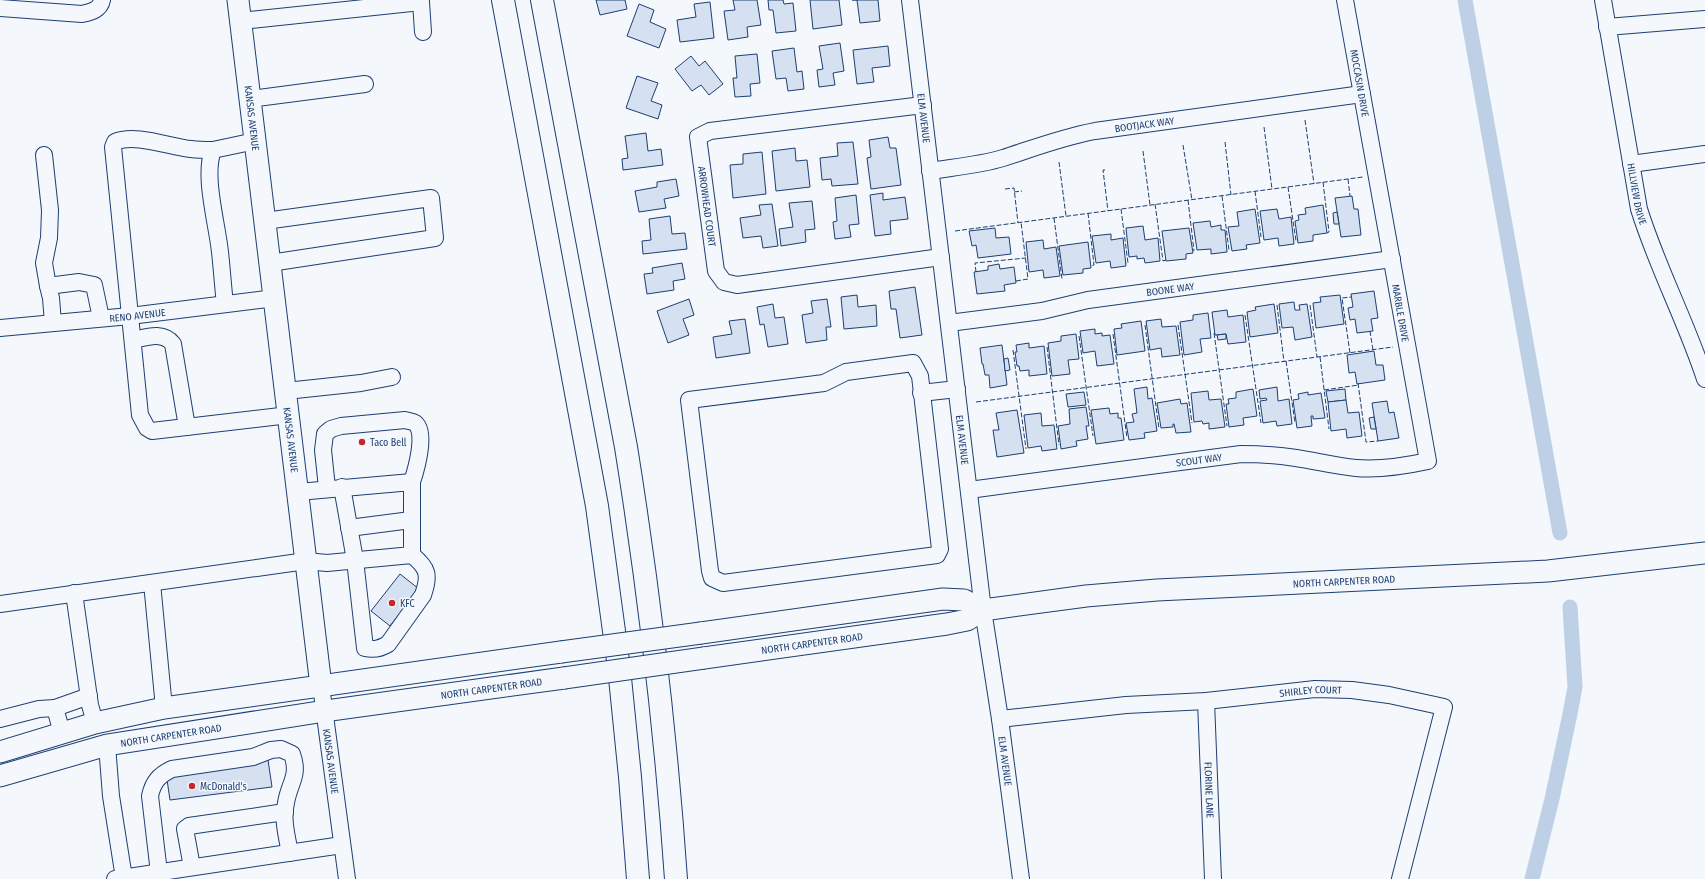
<svg xmlns="http://www.w3.org/2000/svg" width="1705" height="879" viewBox="0 0 1705 879" font-family="'Fira Sans Condensed',sans-serif">
<style>
.lines{fill:none;stroke-linecap:round;stroke-linejoin:round}
.canal{stroke:#bed0e5;stroke-width:15}
.building{fill:#d5e0f0;stroke:#1d3f73}
.minor-casing{stroke:#1d3f73;stroke-width:18}
.major-casing{stroke:#1d3f73;stroke-width:23}
.highway-casing{stroke:#1d3f73;stroke-width:24}
.minor{stroke:#f4f7fb;stroke-width:16}
.major{stroke:#f4f7fb;stroke-width:21}
.highway{stroke:#f4f7fb;stroke-width:22}
.major-bridge-casing{stroke:#1d3f73;stroke-width:23;stroke-linecap:butt}
.major-bridge{stroke:#f4f7fb;stroke-width:21}
.fence{stroke:#1d3f73;stroke-width:1;stroke-dasharray:5 2;stroke-linecap:butt}
.poi-dot{fill:#c62828;stroke:#f4f7fb;stroke-width:1.5}
.labels{text-anchor:middle;stroke-width:3;stroke-linejoin:round;paint-order:stroke}
.street-label{font-size:10px;fill:#1d3f73;stroke:#f4f7fb}
.poi-label{font-size:10px;fill:#1d3f73;stroke:#f4f7fb;text-anchor:start}
</style>
<rect width="100%" height="100%" fill="#f4f7fb"/>
<g class="lines">
<g class="canal">
<path d="M1465,0l95,533"/>
<path d="M1532,879l20,-80 18,-85 5,-27 -5,-80"/>
</g>
</g>
<g class="building">
<path d="M596,0h29l2,9 -27,6z"/>
<path d="M733,0h24l4,25 -14,2 1,10 -20,3 -4,-29 11,-1z"/>
<path d="M768,0h15l1,4 9,-1 3,28 -20,2 -3,-23h-4z"/>
<path d="M810,0h29l3,25 -29,4z"/>
<path d="M852,0h26l2,21 -20,2 -3,-23z"/>
<path d="M710,2l4,36 -34,4 -3,-22 19,-3 -2,-13z"/>
<path d="M639,4l15,6 -4,12 16,7 -7,19 -32,-12z"/>
<path d="M840,43l4,28 -11,2 2,12 -16,2 -2,-17 6,-1 -4,-23z"/>
<path d="M888,46l2,20 -18,2 2,14 -17,2 -4,-34z"/>
<path d="M794,48l3,24 5,-1 2,18 -16,2 -2,-13 -10,1 -4,-28z"/>
<path d="M757,54l3,29 -10,1 1,12 -16,1 -2,-19h4l-2,-22z"/>
<path d="M691,56l8,10 6,-5 18,23 -14,11 -8,-10 -9,6 -17,-22z"/>
<path d="M637,76l21,7 -7,18 11,4 -4,14 -32,-11z"/>
<path d="M646,133l2,18 13,-2 2,16 -40,5 -1,-11 6,-1 -3,-22z"/>
<path d="M888,137l2,11h6l5,37 -30,4 -4,-31 4,-1 -2,-17z"/>
<path d="M853,142l5,42 -26,2 -1,-7 -9,1 -2,-22 18,-2 -1,-13z"/>
<path d="M795,148l1,13 11,-1 3,27 -34,4 -4,-40z"/>
<path d="M762,152l4,42 -33,4 -3,-33 13,-1v-10z"/>
<path d="M676,179l3,17 -15,3 2,9 -27,4 -4,-21 22,-4v-5z"/>
<path d="M883,193v7l22,-3 3,22 -18,2 1,13 -16,2 -5,-41z"/>
<path d="M856,195l3,29 -10,1 2,12 -16,2 -2,-17 4,-1 -2,-23z"/>
<path d="M1352,196l2,13h4l3,26 -20,2 -6,-39z"/>
<path d="M812,201l3,28 -10,1 1,12 -25,4 -2,-17 14,-2 -4,-24z"/>
<path d="M772,204l6,42 -15,2 -2,-12 -18,2 -3,-20 21,-3 -2,-10z"/>
<path d="M1323,205l4,28 -14,2v6l-15,2 -3,-22 4,-1 -1,-5 8,-1 -1,-6z"/>
<path d="M1255,209l5,34 -14,2 1,4 -15,2 -4,-24 11,-1 -2,-14z"/>
<path d="M1277,209l2,10 12,-2 3,27 -15,2 -1,-8 -14,2 -4,-29z"/>
<path d="M1337,212l2,12h-5l-1,-11z"/>
<path d="M670,216l2,18 13,-1 2,16 -44,5 -1,-13 9,-1 -2,-21z"/>
<path d="M1210,221l1,6 10,-2v5h4l2,22 -16,2v-5l-14,1 -4,-27z"/>
<path d="M1143,226l2,14 13,-2 2,23 -15,2 -1,-5 -7,1v-3l-8,1 -3,-29z"/>
<path d="M995,228l1,10 13,-1 2,17 -33,4 -2,-13 -4,1 -3,-15z"/>
<path d="M1189,228l4,25 -7,1v5l-20,2 -4,-30z"/>
<path d="M1111,234v6l12,-2 3,28 -15,2 -1,-7 -14,2 -4,-27z"/>
<path d="M1043,240l1,9 12,-2 4,29 -16,2 -1,-8 -14,2 -3,-30z"/>
<path d="M1088,242l3,26 -8,1v4l-20,2 -4,-29z"/>
<path d="M682,263l3,16 -12,2 1,9 -27,4 -3,-20 9,-1 -1,-5z"/>
<path d="M999,264l1,5 14,-2 2,16 -12,2 1,6 -28,3 -3,-22 14,-2v-4z"/>
<path d="M915,287l7,48 -22,3 -4,-29h-5l-2,-18z"/>
<path d="M1374,291l4,27 -7,1 2,12 -16,2 -2,-14 -5,1 -2,-12 5,-1 -2,-13z"/>
<path d="M857,295l1,12 18,-2 1,21 -33,3 -3,-32z"/>
<path d="M1340,295l4,29 -28,4 -3,-25 8,-1 -1,-5z"/>
<path d="M689,299l5,16 -11,4 6,16 -21,8 -11,-32z"/>
<path d="M827,299l4,28h-5l1,13 -21,3 -4,-28 11,-2 -2,-12z"/>
<path d="M1294,302l1,8h5l-1,-5 8,-1 5,33 -17,3 -2,-13 -11,1 -3,-24z"/>
<path d="M773,304l2,14 9,-1 4,27 -20,3 -4,-23 -4,1 -3,-18z"/>
<path d="M1274,304l4,29 -28,4 -3,-25 9,-2 -1,-3z"/>
<path d="M1227,310l1,7 15,-2 3,27 -18,2 -2,-10 -11,1 -3,-23z"/>
<path d="M1208,313l3,25 -11,1 2,13 -18,3 -4,-33 13,-2v-5z"/>
<path d="M745,319l5,34 -34,5 -3,-21 19,-3 -3,-13z"/>
<path d="M1161,319l1,8 14,-1 4,29 -18,2 -1,-9 -11,2 -4,-29z"/>
<path d="M1141,321l4,30 -28,4 -3,-26 8,-1 -1,-4z"/>
<path d="M1095,329v5l7,-1v3l8,-1 4,29 -17,2 -2,-15 -12,2 -3,-22z"/>
<path d="M1076,334l3,25 -11,1 2,14 -18,2 -4,-33 13,-2v-5z"/>
<path d="M1226,334v5l-8,1 -1,-5z"/>
<path d="M1029,343v5l15,-2 3,28 -18,2v-6l-9,1 -1,-5h-2l-2,-14h2l-1,-7z"/>
<path d="M1002,345l5,40 -17,3 -1,-13h-4l-2,-11h-1l-2,-16z"/>
<path d="M1374,351l2,14h7l2,15 -28,4 -2,-12 -6,1 -2,-18z"/>
<path d="M1008,358l2,12 -5,1 -1,-12z"/>
<path d="M1147,387l1,12 4,-1 5,33 -13,2 1,5 -16,2 -3,-17 8,-1 -2,-8 5,-1 -3,-24z"/>
<path d="M1277,387l1,14 11,-2 3,25 -15,2 -1,-5 -13,2 -3,-22 7,-1 -1,-2 -6,1 -1,-9z"/>
<path d="M1253,389l4,27 -14,2 1,7 -15,2 -3,-23h3l-1,-5 8,-1v-6z"/>
<path d="M1345,389l1,11 -18,2 -2,-11z"/>
<path d="M1208,391l1,9 12,-1 4,28 -16,2v-6l-6,1 -1,-3 -8,1 -3,-29z"/>
<path d="M1084,392l2,13 -18,2 -2,-13z"/>
<path d="M1308,392v3l13,-2 4,25 -12,1v-3h-2l1,10 -15,2 -4,-28 6,-1 -1,-5z"/>
<path d="M1180,399l1,5 6,-1 4,29 -15,1 -2,-9h-1v3l-12,1 -4,-25z"/>
<path d="M1346,400l2,13 11,-1 3,24 -15,2 -1,-9 -15,2 -3,-29z"/>
<path d="M1387,401l2,12 5,-1 5,26 -21,3 -6,-38z"/>
<path d="M1086,407l3,19h-3l2,13 -12,2 1,5 -16,3 -3,-23 12,-2 -1,-15z"/>
<path d="M1109,408l1,6 8,-1v5h3l3,22 -28,4 -5,-34z"/>
<path d="M1017,410l7,43 -27,4 -4,-27h6l-3,-17z"/>
<path d="M1041,413l1,13 12,-1 3,24 -15,2 -1,-5 -13,2 -4,-33z"/>
<path d="M1374,417l2,12h-5l-2,-11z"/>
<path d="M400,574l19,15 -29,37 -19,-15z"/>
<path d="M268,760l4,27 -102,13 -4,-27z"/>
</g>
<g class="lines">
<defs>
<g id="minor">
<path id="s1" d="M910,0l73,610 17,109 21,160"/>
<path id="s2" d="M1603,0l36,209c18,58 47,112 66,170"/>
<path d="M0,8l82,6c9,-2 18,-4 20,-14"/>
<path d="M241,21l180,-19 2,30"/>
<path d="M1607,27l98,-8"/>
<path d="M250,99l115,-15"/>
<path id="s3" d="M923,105l-213,26 -12,6 18,134 8,11 13,3 204,-28"/>
<path d="M213,150c-7,0 -14,0 -22,-1 -21,-2 -56,-16 -76,-7l-2,5 27,268 7,13 5,3 137,-16"/>
<path d="M44,155l6,55 -1,28 -5,25 4,23"/>
<path d="M1631,164l74,-10"/>
<path id="s4" d="M930,171c25,-4 50,-6 73,-13 31,-10 60,-21 92,-27l267,-37"/>
<path d="M265,221l166,-23 4,40 -165,25"/>
<path d="M225,304c-2,-17 -3,-34 -5,-52 -3,-29 -17,-76 -7,-102l42,-9"/>
<path d="M53,323l-2,-25 -3,-12 31,-4 15,3 7,33"/>
<path id="s5" d="M949,323l93,-12 46,-11 304,-41"/>
<path id="s6" d="M0,328l130,-12 145,-18"/>
<path d="M133,340c14,-3 30,-9 40,4l14,83"/>
<path d="M913,363l7,13 20,173 -3,6 -214,28 -11,-5 -2,-7 -21,-171 135,-17 22,-11z"/>
<path d="M286,391l75,-8 31,-6"/>
<path d="M921,393l36,-4"/>
<path d="M342,487l13,73 10,88c9,2 15,1 23,-4l35,-49c7,-20 5,-27 -11,-40"/>
<path d="M327,488l-4,-38 2,-16 6,-5 10,-3 64,-6c3,1 7,1 10,3 12,9 1,47 -3,59"/>
<path id="s7" d="M969,490l272,-36c18,0 36,1 55,4 20,3 39,8 60,10 24,2 49,-2 72,-7l-83,-461"/>
<path d="M349,528l62,-8"/>
<path d="M152,583l12,125"/>
<path d="M74,593l16,112 5,18"/>
<path d="M0,604l306,-43 21,2 85,-8v-73l-114,10"/>
<path id="s8" d="M321,686l26,193"/>
<path id="s9" d="M1206,701l7,178"/>
<path d="M55,708l34,-12"/>
<path d="M0,719l39,-10 16,-1 7,25"/>
<path id="s10" d="M1000,719l126,-14 80,-4 109,-12 37,1 37,5 55,12 -44,172"/>
<path d="M107,745l4,51 13,82"/>
<path d="M192,867l-7,-38 4,-3 96,-14"/>
<path d="M159,873l-9,-77c3,-14 9,-21 22,-27l81,-12 18,-7 10,-1 11,5c8,22 -3,29 -6,49 -4,16 1,34 4,50"/>
<path d="M115,879l227,-34"/>
</g>
<g id="major">
<path id="s11" d="M238,0l83,686"/>
<path d="M701,633l242,-34 21,1 19,10"/>
<path id="s12" d="M704,658l243,-34 20,-4 16,-10 103,-14 71,-6 391,-19 157,-18"/>
<path d="M0,752l95,-29 69,-15 397,-56"/>
<path id="s13" d="M0,776l107,-31 218,-34 239,-33"/>
</g>
<g id="highway">
<path d="M503,0l94,506 22,162 11,109 8,102"/>
<path d="M542,0l84,447c23,144 40,287 50,432"/>
</g>
</defs>
<use href="#minor" class="minor-casing"/>
<use href="#major" class="major-casing"/>
<use href="#highway" class="highway-casing"/>
<use href="#minor" class="minor"/>
<use href="#major" class="major"/>
<use href="#highway" class="highway"/>
<defs>
<g id="major-bridge">
<path d="M561,652l140,-19"/>
<path d="M564,678l140,-20"/>
</g>
</defs>
<use href="#major-bridge" class="major-bridge-casing"/>
<use href="#major-bridge" class="major-bridge"/>
<g class="fence">
<path d="M1305,120l9,64"/>
<path d="M1264,127l8,62"/>
<path d="M1225,142l6,53"/>
<path d="M1183,145l9,55"/>
<path d="M1143,151l7,54"/>
<path d="M1059,162l7,54"/>
<path d="M1105,170h-2l5,41"/>
<path d="M1348,179l2,17"/>
<path d="M1323,182l6,50 -2,1"/>
<path d="M1288,187l8,54"/>
<path d="M1005,189l9,-1 4,35"/>
<path d="M1255,191l6,46"/>
<path d="M1014,192l8,-1"/>
<path d="M1222,196l7,54"/>
<path d="M1188,200l6,51"/>
<path d="M1155,204l8,57 3,-1"/>
<path d="M1121,209l7,54h-2"/>
<path d="M1088,213l6,52 -3,1"/>
<path d="M1054,218l8,61"/>
<path d="M955,231l408,-54"/>
<path d="M976,272l-1,-9 51,-5"/>
<path d="M1016,281l12,-2 -7,-57"/>
<path d="M1277,305l7,57"/>
<path d="M1310,305l7,52"/>
<path d="M1245,315l16,108"/>
<path d="M1145,325l14,104"/>
<path d="M1178,325l14,98"/>
<path d="M1370,331l3,19"/>
<path d="M1214,333l13,93"/>
<path d="M1113,334l14,104"/>
<path d="M1079,336l14,100"/>
<path d="M1047,347l12,98"/>
<path d="M1013,350l13,99"/>
<path d="M1350,353l-8,-55 9,-1"/>
<path d="M1320,357l9,72"/>
<path d="M1286,361l9,62"/>
<path d="M1358,383l8,59 12,-1"/>
<path d="M1324,390l35,-5"/>
<path d="M976,402l417,-55"/>
</g>
</g>
<g class="poi-dot">
<circle cx="362" cy="442" r="4"/>
<circle cx="392" cy="603" r="4"/>
<circle cx="192" cy="786" r="4"/>
</g>
<g class="labels">
<g class="street-label">
<text transform="translate(1360 83) rotate(80)" y="4">MOCCASIN DRIVE</text>
<text dy="4" stroke="none"><textPath href="#s11" startOffset="119">KANSAS AVENUE</textPath></text>
<text dy="4" stroke="none"><textPath href="#s1" startOffset="119">ELM AVENUE</textPath></text>
<text dy="4" stroke="none"><textPath href="#s4" startOffset="220">BOOTJACK WAY</textPath></text>
<text dy="4" stroke="none"><textPath href="#s2" startOffset="197">HILLVIEW DRIVE</textPath></text>
<text dy="4" stroke="none"><textPath href="#s3" startOffset="298">ARROWHEAD COURT</textPath></text>
<text dy="4" stroke="none"><textPath href="#s5" startOffset="224">BOONE WAY</textPath></text>
<text transform="translate(1401 313) rotate(80)" y="4">MARBLE DRIVE</text>
<text dy="4" stroke="none"><textPath href="#s6" startOffset="138">RENO AVENUE</textPath></text>
<text dy="4" stroke="none"><textPath href="#s11" startOffset="443">KANSAS AVENUE</textPath></text>
<text dy="4" stroke="none"><textPath href="#s1" startOffset="443">ELM AVENUE</textPath></text>
<text dy="4" stroke="none"><textPath href="#s7" startOffset="232">SCOUT WAY</textPath></text>
<text dy="4" stroke="none"><textPath href="#s12" startOffset="647">NORTH CARPENTER ROAD</textPath></text>
<text dy="4" stroke="none"><textPath href="#s12" startOffset="109">NORTH CARPENTER ROAD</textPath></text>
<text dy="4" stroke="none"><textPath href="#s13" startOffset="500">NORTH CARPENTER ROAD</textPath></text>
<text dy="4" stroke="none"><textPath href="#s10" startOffset="312">SHIRLEY COURT</textPath></text>
<text dy="4" stroke="none"><textPath href="#s13" startOffset="176">NORTH CARPENTER ROAD</textPath></text>
<text dy="4" stroke="none"><textPath href="#s8" startOffset="76">KANSAS AVENUE</textPath></text>
<text dy="4" stroke="none"><textPath href="#s1" startOffset="767">ELM AVENUE</textPath></text>
<text dy="4" stroke="none"><textPath href="#s9" startOffset="89">FLORINE LANE</textPath></text>
</g>
<g class="poi-label">
<text x="370" y="446">Taco Bell</text>
<text x="400" y="607">KFC</text>
<text x="200" y="790">McDonald's</text>
</g>
</g>
</svg>
